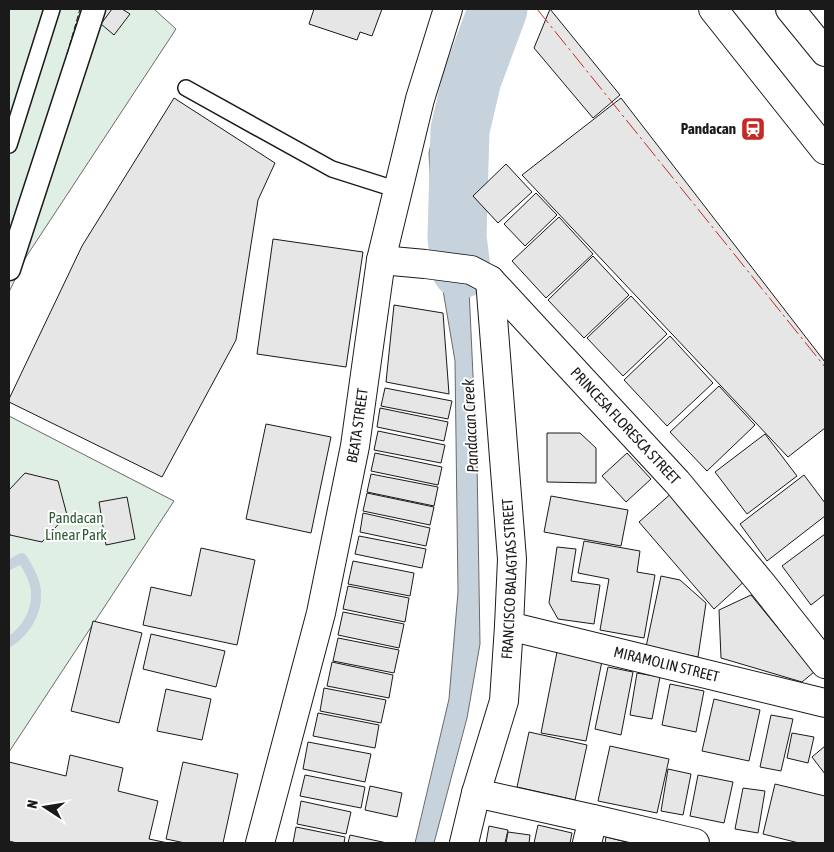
<svg xmlns="http://www.w3.org/2000/svg" width="834" height="852" viewBox="0 0 834 852" font-family="'Asap Condensed',sans-serif">
<style>
.green{fill:#e0efe3;stroke:#6a6a6a}
.water{fill:#c6d2dc;stroke:#6a6a6a}
.lines{fill:none;stroke-linecap:round;stroke-linejoin:round}
.stream{stroke:#c6d2dc;stroke-width:10}
.river{stroke:#c6d2dc;stroke-width:59}
.building{fill:#e6e6e6;stroke:#1a1a1a}
.service-casing{stroke:#1a1a1a;stroke-width:18}
.pedestrian-casing{stroke:#1a1a1a;stroke-width:25}
.minor-casing{stroke:#1a1a1a;stroke-width:30}
.secondary-casing{stroke:#1a1a1a;stroke-width:30}
.primary-casing{stroke:#1a1a1a;stroke-width:30}
.service{stroke:#fff;stroke-width:15}
.pedestrian{stroke:#fff;stroke-width:22}
.minor{stroke:#fff;stroke-width:28}
.secondary{stroke:#fff;stroke-width:28}
.primary{stroke:#fff;stroke-width:28}
.fence{stroke:#1a1a1a;stroke-width:1;stroke-dasharray:6 2.5;stroke-linecap:butt}
.power{stroke:#c62828;stroke-width:1;stroke-dasharray:18 4 2.5 4;stroke-linecap:butt}
.labels{text-anchor:middle;stroke-width:4;stroke-linejoin:round;paint-order:stroke}
.poi-label{font-size:15px;font-weight:bold;fill:#1a1a1a;stroke:#fff;text-anchor:end}
.street-label{font-size:15px;fill:#1a1a1a;stroke:#fff}
.park-label{font-size:15px;fill:#2b5a34;stroke:#fff}
.water-label{font-size:16px;font-style:italic;fill:#1a1a1a;stroke:#fff}
</style>
<rect width="100%" height="100%" fill="#fff"/>
<g class="green">
<path d="M9,9h145l22,20 -150,228 -17,35z"/>
<path d="M9,416l165,85 -165,251z"/>
</g>
<path class="water" d="M468,9h46l-25,40 -36,95 11,88 5,57 8,173 3,182 -13,74 -33,125h-19l34,-144 9,-107 -3,-231 -22,-130 -4,-78 18,-83z"/>
<g class="lines">
<path class="stream" d="M9,565l13,-7c6,10 14,23 14,35 1,20 -11,39 -27,49"/>
<path class="river" d="M461,269l-4,-32 3,-107 12,-51 26,-70"/>
</g>
<g class="building">
<path d="M112,9h10l8,5 -16,21 -13,-11z"/>
<path d="M314,9h68l-10,27 -12,-4 -3,8 -48,-16z"/>
<path d="M550,9l70,86 -27,23 -59,-70z"/>
<path d="M174,98l101,65 -17,37 -22,140 -74,137 -153,-75v-3l73,-153z"/>
<path d="M621,98l204,264v66l-37,29 -266,-282z"/>
<path d="M506,164l26,28 -34,31 -25,-27z"/>
<path d="M536,193l21,22 -32,31 -21,-22z"/>
<path d="M559,217l34,37 -47,44 -34,-37z"/>
<path d="M273,239l90,13 -17,115 -89,-13z"/>
<path d="M593,256l36,39 -45,43 -36,-38z"/>
<path d="M631,296l36,38 -44,42 -36,-38z"/>
<path d="M394,305l49,8 6,81 -63,-12z"/>
<path d="M670,336l43,47 -46,43 -43,-46z"/>
<path d="M719,386l36,39 -48,46 -37,-39z"/>
<path d="M385,388l67,13 -4,18 -67,-13z"/>
<path d="M380,408l68,14 -4,19 -67,-14z"/>
<path d="M266,424l65,13 -20,96 -65,-14z"/>
<path d="M378,431l67,14 -4,18 -67,-13z"/>
<path d="M547,433h33l16,15v35l-49,-1z"/>
<path d="M765,434l32,42 -50,38 -32,-42z"/>
<path d="M375,453l67,14 -4,18 -67,-14z"/>
<path d="M627,453l24,26 -25,23 -24,-26z"/>
<path d="M25,473l33,8 9,34 -25,27 -32,-7 -1,-4v-41z"/>
<path d="M371,474l67,13 -4,19 -67,-14z"/>
<path d="M804,475l21,28v13l-58,45 -27,-37z"/>
<path d="M674,491l74,87 -34,31 -75,-87z"/>
<path d="M367,493l67,14 -4,18 -67,-14z"/>
<path d="M551,496l77,14 -7,36 -77,-14z"/>
<path d="M127,497l8,42 -29,6 -7,-43z"/>
<path d="M363,513l67,15 -4,18 -66,-14z"/>
<path d="M825,534v60l-14,11 -29,-39z"/>
<path d="M359,536l67,13 -4,19 -67,-14z"/>
<path d="M584,541l56,10 -3,21 18,3 -11,63 -44,-8 9,-51 -31,-6z"/>
<path d="M557,547l19,2 -5,32 29,4 -6,39 -36,-5 -9,-16z"/>
<path d="M201,548l54,12 -18,85 -94,-20 8,-38 40,9z"/>
<path d="M353,561l61,12 -4,23 -62,-12z"/>
<path d="M661,576l19,4 26,23 -8,54 -52,-10z"/>
<path d="M348,586l61,12 -4,24 -62,-13z"/>
<path d="M751,595l63,77 -12,10 -81,-24 -2,-48z"/>
<path d="M343,612l61,12 -5,24 -61,-13z"/>
<path d="M93,621l49,12 -23,90 -48,-12z"/>
<path d="M151,634l74,17 -9,36 -73,-18z"/>
<path d="M338,638l61,12 -5,23 -61,-12z"/>
<path d="M558,647l45,9 -17,85 -45,-8z"/>
<path d="M332,662l61,13 -4,23 -62,-12z"/>
<path d="M608,667l25,5 -12,63 -26,-6z"/>
<path d="M637,673l23,4 -8,42 -22,-4z"/>
<path d="M670,684l34,7 -8,41 -34,-7z"/>
<path d="M324,688l62,12 -5,23 -61,-12z"/>
<path d="M166,689l45,10 -9,41 -45,-9z"/>
<path d="M714,699l46,11 -11,51 -47,-10z"/>
<path d="M318,713l61,12 -4,23 -62,-12z"/>
<path d="M771,715l22,4 -12,52 -21,-4z"/>
<path d="M529,732l58,13 -12,55 -58,-13z"/>
<path d="M792,733l22,4 -6,26 -21,-5z"/>
<path d="M308,742l63,12 -6,28 -62,-13z"/>
<path d="M610,746l59,13 -12,54 -59,-12z"/>
<path d="M825,746v28l-13,-17z"/>
<path d="M70,755l53,13 -5,23 40,10 -9,38 19,4h-151l-8,-2v-79l57,14z"/>
<path d="M183,762l55,12 -15,69h-38l-19,-4z"/>
<path d="M668,769l23,5 -8,41 -22,-4z"/>
<path d="M305,775l60,12 -4,21 -61,-12z"/>
<path d="M698,775l35,7 -9,41 -34,-7z"/>
<path d="M775,784l50,12v47h-26l-36,-9z"/>
<path d="M370,786l32,7 -5,24 -32,-7z"/>
<path d="M743,788l22,3 -7,42 -23,-4z"/>
<path d="M301,801l50,11 -5,22 -49,-10z"/>
<path d="M538,825l34,8 -2,10h-36z"/>
<path d="M489,826l19,4 -3,13h-19z"/>
<path d="M296,827l49,10 -1,6h-51z"/>
<path d="M508,832l22,3 -1,8h-23z"/>
<path d="M350,835l37,8h-39z"/>
<path d="M606,837l25,6h-26z"/>
</g>
<g class="lines">
<defs>
<g id="service">
<path d="M186,88l146,81 66,21"/>
<path d="M9,145l43,-136"/>
</g>
<path id="pedestrian" d="M9,269l85,-260"/>
<g id="minor">
<path id="s1" d="M381,260l44,4 46,6 19,10 187,202 85,102 63,80"/>
<path id="s2" d="M509,626l316,77"/>
<path d="M476,793l117,26 102,24"/>
<path id="s3" d="M464,843l12,-50 28,-92 5,-75 3,-67 -22,-279"/>
<path d="M587,843l6,-24"/>
</g>
<g id="secondary">
<path id="s4" d="M260,843l61,-230 34,-167 26,-186 39,-161 28,-90"/>
</g>
<g id="primary">
<path d="M713,9l112,141"/>
<path d="M790,9l35,43"/>
</g>
</defs>
<use href="#service" class="service-casing"/>
<use href="#pedestrian" class="pedestrian-casing"/>
<use href="#minor" class="minor-casing"/>
<use href="#secondary" class="secondary-casing"/>
<use href="#primary" class="primary-casing"/>
<use href="#service" class="service"/>
<use href="#pedestrian" class="pedestrian"/>
<use href="#minor" class="minor"/>
<use href="#secondary" class="secondary"/>
<use href="#primary" class="primary"/>
<path class="fence" d="M67,54l13,-45"/>
<path class="power" d="M537,9l288,358"/>
</g>
<defs>
<symbol id="station-square" viewBox="-11 -11 22 22"><rect x="-9" y="-9" width="18" height="18" rx="4" fill="#c62828" stroke="#fff"/><path d="M-3-6H3Q5-6 5-4V2Q5 4 3 4L4.5 6H3L1.5 4h-3L-3 6H-4.5L-3 4Q-5 4-5 2V-4Q-5-6-3-6ZM-3.5-4v3h7v-3ZM-3.5 1v1.5H-2V1ZM2 1v1.5H3.5V1Z" fill="#fff"/></symbol>
</defs>
<g fill-rule="evenodd">
<use href="#station-square" x="739" y="115" width="28" height="28"/>
</g>
<g class="labels">
<g class="poi-label">
<text x="736" y="134">Pandacan</text>
</g>
<g class="street-label">
<text dy="5" stroke="none"><textPath href="#s4" startOffset="429">BEATA STREET</textPath></text>
<text dy="5" stroke="none"><textPath href="#s1" startOffset="311">PRINCESA FLORESCA STREET</textPath></text>
<text dy="5" stroke="none"><textPath href="#s3" startOffset="270">FRANCISCO BALAGTAS STREET</textPath></text>
<text dy="5" stroke="none"><textPath href="#s2" startOffset="162">MIRAMOLIN STREET</textPath></text>
</g>
<g class="park-label">
<text x="76" y="523">Pandacan<tspan x="76" dy="17">Linear Park</tspan></text>
</g>
<g class="water-label">
<text transform="translate(470 426) rotate(-93)" y="6">Pandacan Creek</text>
</g>
</g>
<rect width="834" height="852" fill="none" stroke="#1a1a1a" stroke-width="20"/>
<g transform="translate(45 807) rotate(282)" stroke="#ffffff" stroke-width="4" paint-order="stroke">
<path d="M0-4L9 19L0 12L-9 19Z" fill="#1a1a1a"/>
<text y="-8" font-size="14" font-weight="bold" text-anchor="middle" fill="#1a1a1a">N</text>
</g>
</svg>
